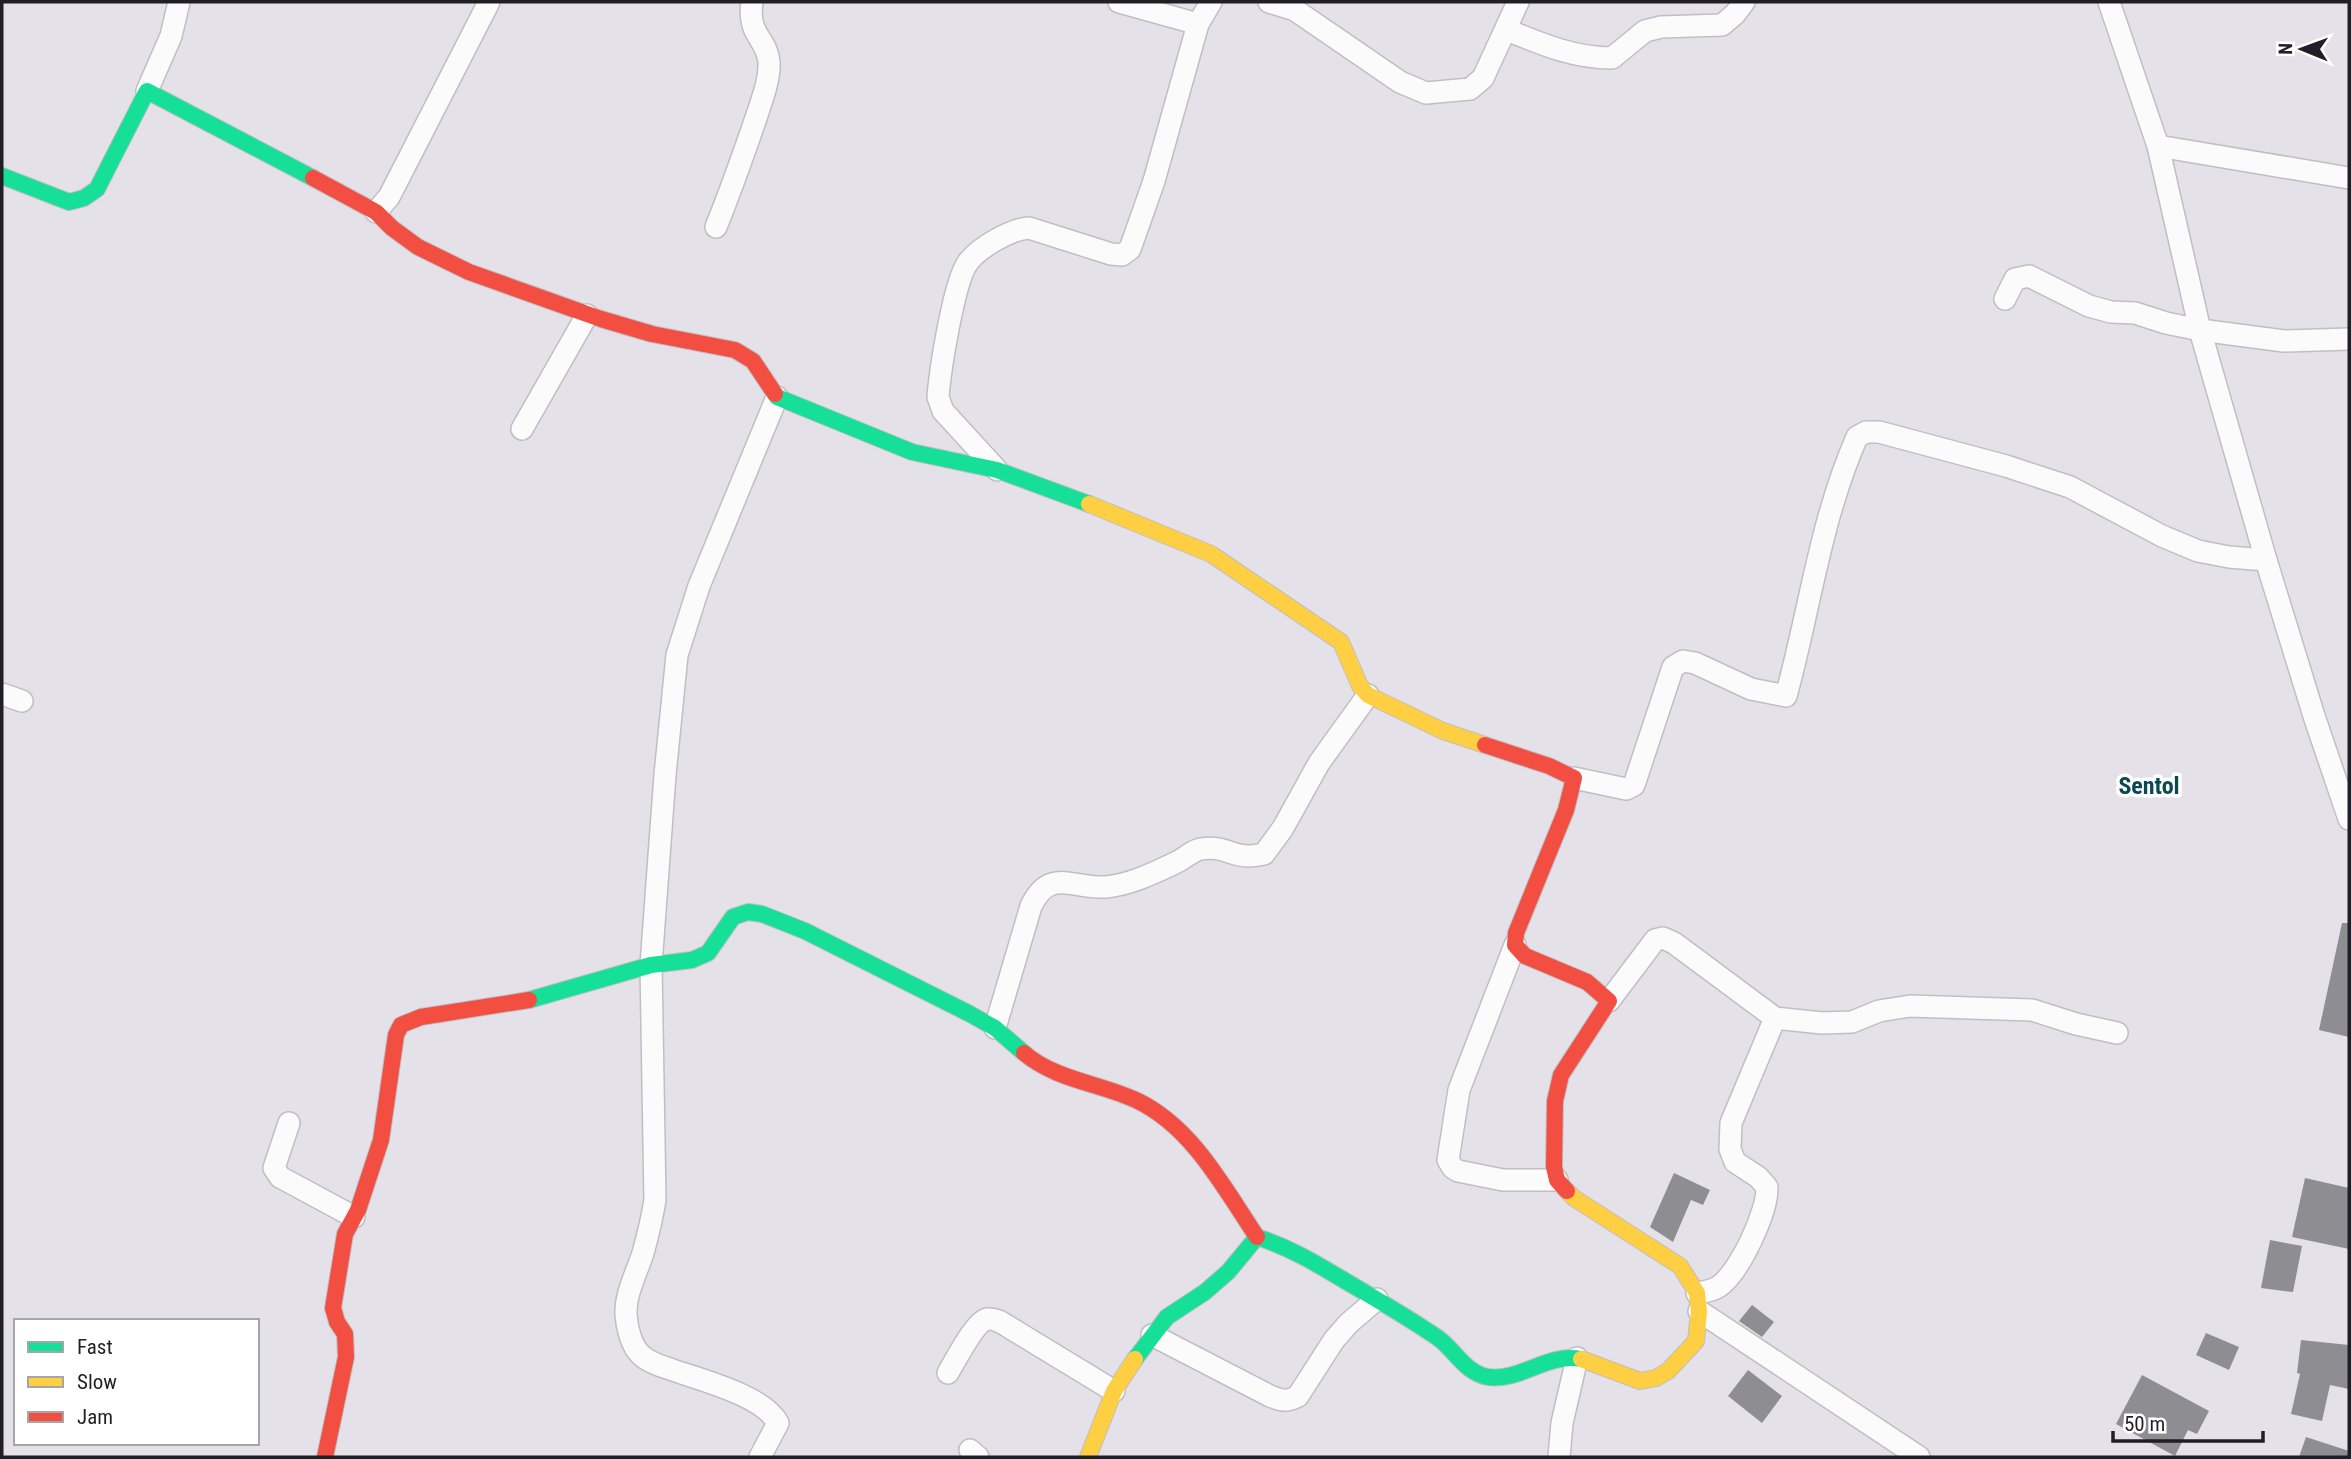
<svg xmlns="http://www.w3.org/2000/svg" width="2351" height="1459" viewBox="0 0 2351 1459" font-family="'Roboto Condensed',sans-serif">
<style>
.building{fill:#8e8d92}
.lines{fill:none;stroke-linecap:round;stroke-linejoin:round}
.street-casing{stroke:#c0bec3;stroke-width:24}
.fast-casing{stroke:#c0bec3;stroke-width:18}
.slow-casing{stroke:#c0bec3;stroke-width:18}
.jam-casing{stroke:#c0bec3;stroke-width:18}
.street{stroke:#fbfbfc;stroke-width:21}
.fast{stroke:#16e098;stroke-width:16}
.slow{stroke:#ffcf43;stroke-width:16}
.jam{stroke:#f24e42;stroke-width:16}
.labels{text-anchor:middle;stroke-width:7;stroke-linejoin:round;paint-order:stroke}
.quarter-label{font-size:24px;font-weight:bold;fill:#0a4852;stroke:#fff}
</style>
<rect width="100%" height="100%" fill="#e4e2e8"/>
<g class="building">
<path d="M2342,923h7v114l-30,-7z"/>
<path d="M1674,1173l36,17 -7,15 -12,-5 -18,42 -23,-15z"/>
<path d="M2305,1178l44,10v61l-57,-12z"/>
<path d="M2270,1240l32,6 -9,46 -32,-4z"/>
<path d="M1752,1305l22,17 -12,15 -23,-16z"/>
<path d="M2206,1333l33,14 -10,23 -33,-15z"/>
<path d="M2301,1340l48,5v44l-19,-4 -8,36 -31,-7 9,-40 -3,-1z"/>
<path d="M1748,1370l34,26 -20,27 -34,-27z"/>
<path d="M2142,1375l67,36 -12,23 -9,-4 -13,26 -59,-32z"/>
<path d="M2306,1437l43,14v6h-50z"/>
</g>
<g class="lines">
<defs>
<g id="street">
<path d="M1119,2l79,22"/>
<path d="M1269,2l26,8 105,72 26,11 44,-4 13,-11 35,-76"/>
<path d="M2109,2l49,144 42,184 66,230 48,156 35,103"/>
<path d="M1507,30c34,14 67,28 105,28l33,-27 16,-4 61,-2 13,-11 9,-12"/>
<path d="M147,91l24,-55 8,-34"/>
<path d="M2158,146l191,32"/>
<path d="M376,212l13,-15 100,-195"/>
<path d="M716,227c15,-37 28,-74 41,-112 5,-16 13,-35 12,-53 -2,-24 -22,-26 -17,-60"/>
<path d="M2005,299l10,-20 14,-3 60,30 22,6 24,1 31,10 34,7 84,11 65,-2"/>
<path d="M522,429l65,-114"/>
<path d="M997,470l-54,-59 -5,-14c2,-25 16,-119 31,-136 11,-14 42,-32 60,-33l82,26 11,1 8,-6 24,-68 44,-157 13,-22"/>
<path d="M2,694l20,7"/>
<path d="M1574,778l52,11 8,-4 39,-118 10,-6 12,2 56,26 35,7c24,-87 34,-175 71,-259l9,-5h13l127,34 64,21 92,49 36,15 31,6 37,3"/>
<path d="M1515,945l-56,145 -11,70 5,8 5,3 45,9h54"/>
<path d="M1609,1001l46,-61 8,-2 11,5 101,75 47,5 30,-1 27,-11 31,-5 122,4 44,14 41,9"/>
<path d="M995,1028l36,-122c19,-39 41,-17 75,-19 24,-2 50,-15 71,-25 8,-4 16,-12 24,-13 20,-4 31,7 47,7 5,0 11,-1 16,-2l19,-26 36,-65 49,-68"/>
<path d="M289,1123l-15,45 6,9 74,40"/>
<path d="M1697,1293c6,-1 15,-2 21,-6 21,-13 50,-76 49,-100l-9,-10 -23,-15 -5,-13 1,-26 44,-105"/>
<path d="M1699,1311l220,146"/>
<path d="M1152,1335l118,61c12,5 17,6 28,0l36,-56 15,-17 28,-24"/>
<path d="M948,1373c7,-12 27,-51 39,-54 10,-1 17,5 25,10l102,62"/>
<path d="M970,1450l8,7"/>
<path d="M760,1457l18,-34c-15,-28 -78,-43 -108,-54 -10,-3 -22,-7 -29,-14 -10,-9 -14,-28 -15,-40 -1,-21 11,-43 17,-62 5,-18 9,-35 12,-53l-4,-235 14,-190 12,-120 22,-69 78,-189"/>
<path d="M1559,1457l3,-34 15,-65"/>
</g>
<g id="fast">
<path d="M2,176l67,26 15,-4 13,-9 50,-98 166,87"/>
<path d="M775,394l2,3 135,55 85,18 92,34"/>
<path d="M529,1000l122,-35 41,-5 16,-7 25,-36 15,-5 14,2 43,17 165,83 25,14 29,25"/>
<path d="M1135,1359l32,-42 38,-25 23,-20 29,-35c34,11 60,27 90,45 31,18 62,36 91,56 17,12 27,35 50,39 31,5 61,-25 93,-18"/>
</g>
<g id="slow">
<path d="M1089,504l122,50 130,88 19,44 8,9 75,36 42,14"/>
<path d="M1567,1191l7,7 106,68 17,27 2,19 -3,29 -28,30 -12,7 -16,3 -59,-22"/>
<path d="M1088,1457l26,-66 21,-32"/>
</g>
<g id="jam">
<path d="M313,178l63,34 16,16 26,19 51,25 132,47 51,15 83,16 18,11 22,33"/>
<path d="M1485,745l64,21 25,12 -8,32 -50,123 -1,12 10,11 62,26 22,19 -48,74 -6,26 -1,66 3,13 10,11"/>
<path d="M1024,1053c33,28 77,30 114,48 55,27 86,87 119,136"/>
<path d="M325,1457l21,-100 -1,-23 -8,-12 -4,-14 12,-74 13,-24 23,-70 15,-105 5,-10 20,-8 108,-17"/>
</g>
</defs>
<use href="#street" class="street-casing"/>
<use href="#fast" class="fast-casing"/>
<use href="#slow" class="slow-casing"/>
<use href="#jam" class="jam-casing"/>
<use href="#street" class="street"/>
<use href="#fast" class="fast"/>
<use href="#slow" class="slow"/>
<use href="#jam" class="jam"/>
</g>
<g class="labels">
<g class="quarter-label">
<text x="2149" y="794">Sentol</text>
</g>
</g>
<rect width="2351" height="1459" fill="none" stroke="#211f25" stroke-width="7"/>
<rect x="14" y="1319" width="245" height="126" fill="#ffffff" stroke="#a6a5a8" stroke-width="2"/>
<rect x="28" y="1342" width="35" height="10" fill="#16e098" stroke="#a6a5a8" stroke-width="2"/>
<text x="77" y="1354" font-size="21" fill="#211f25">Fast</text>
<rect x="28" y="1377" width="35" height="10" fill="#ffcf43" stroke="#a6a5a8" stroke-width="2"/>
<text x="77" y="1389" font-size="21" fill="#211f25">Slow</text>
<rect x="28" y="1412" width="35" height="10" fill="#f24e42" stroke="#a6a5a8" stroke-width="2"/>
<text x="77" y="1424" font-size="21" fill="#211f25">Jam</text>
<g transform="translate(2302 49) rotate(271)" stroke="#ffffff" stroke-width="5" paint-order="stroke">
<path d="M0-5L12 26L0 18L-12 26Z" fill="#211f25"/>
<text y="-10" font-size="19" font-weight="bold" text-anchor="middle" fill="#211f25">N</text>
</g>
<path d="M2113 1431v10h150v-10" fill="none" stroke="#211f25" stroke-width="3.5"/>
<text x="2124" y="1431" font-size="21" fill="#211f25" stroke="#ffffff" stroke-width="5" paint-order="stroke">50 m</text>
</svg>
